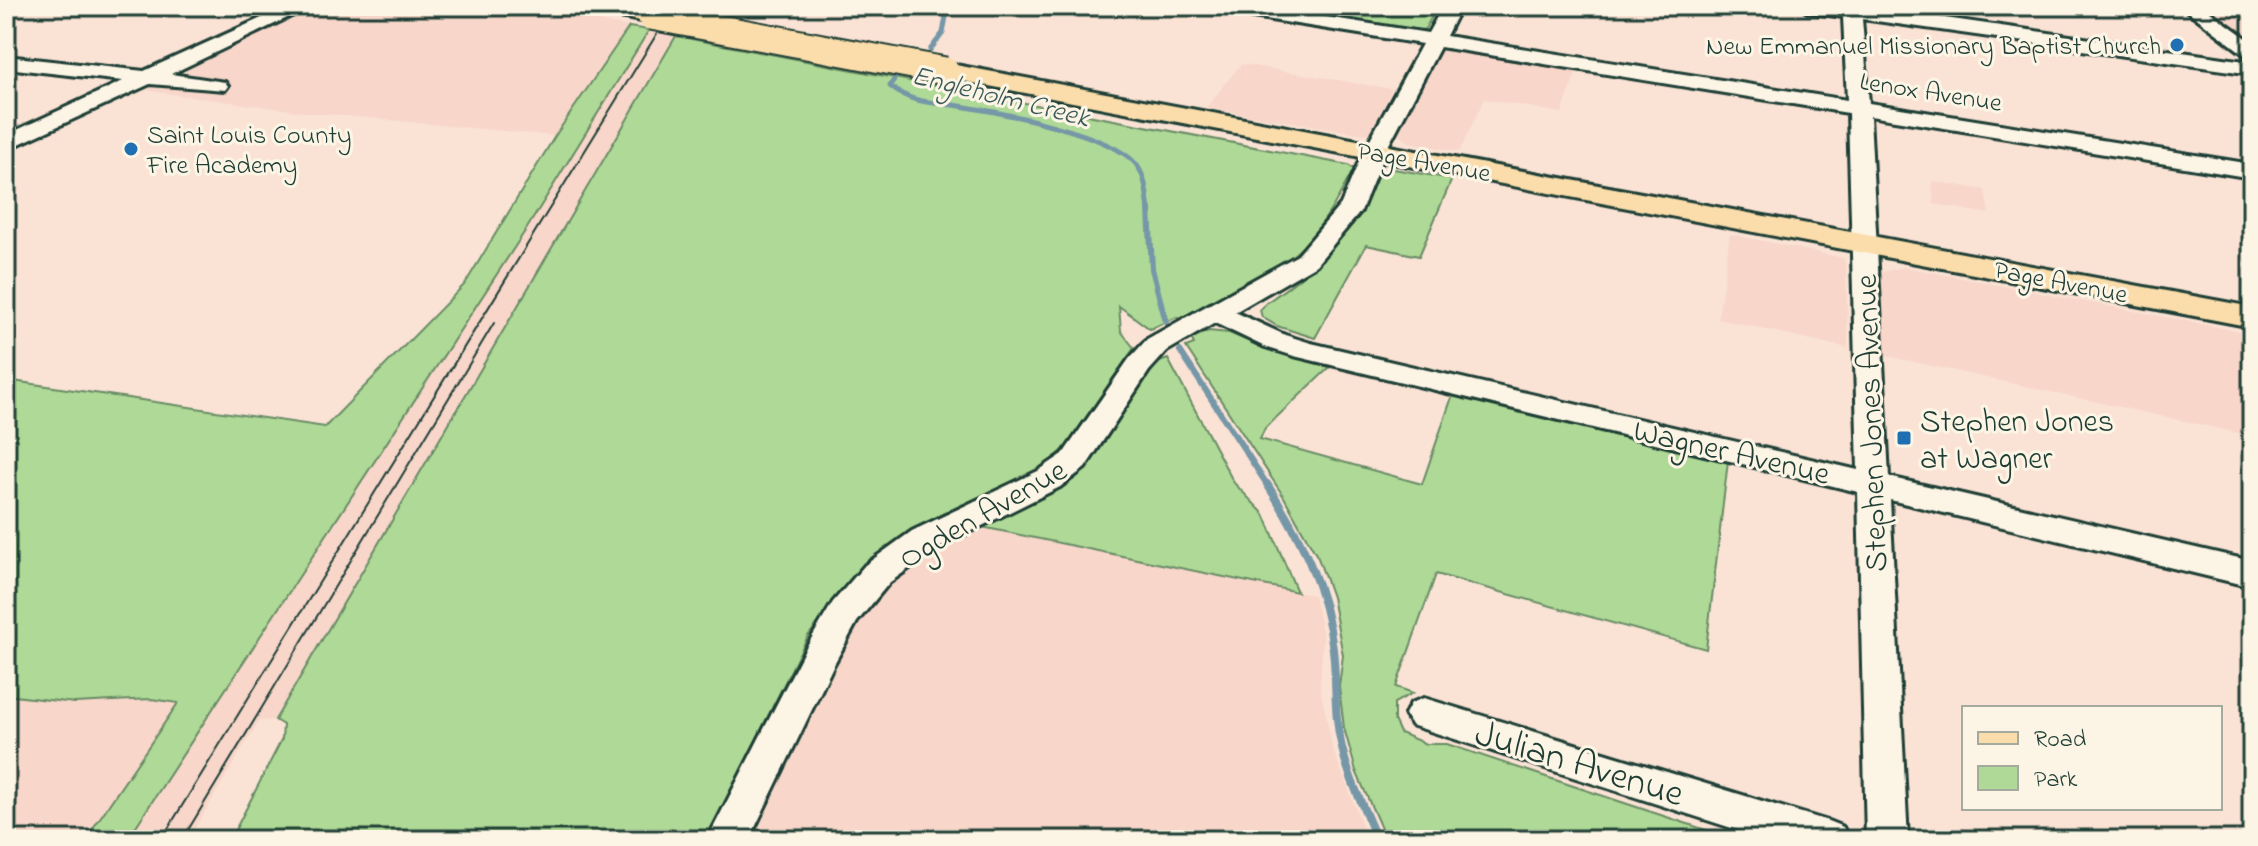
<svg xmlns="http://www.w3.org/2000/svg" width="2258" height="846" viewBox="0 0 2258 846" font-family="'Indie Flower',sans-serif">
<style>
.built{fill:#f8d6ca}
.green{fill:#afd996;stroke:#678b65;stroke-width:2}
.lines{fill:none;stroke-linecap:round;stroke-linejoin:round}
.stream-far2{stroke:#7497a8;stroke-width:5}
.stream-far1{stroke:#7497a8;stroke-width:6}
.stream{stroke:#7497a8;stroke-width:8}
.minor-casing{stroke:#1f3d34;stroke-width:6}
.major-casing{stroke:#1f3d34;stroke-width:6}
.minor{fill:#fcf5e5;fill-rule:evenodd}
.major{fill:#fbddab;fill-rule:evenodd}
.tram{stroke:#1f3d34;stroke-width:2}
.major-bridge-casing{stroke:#1f3d34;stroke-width:31;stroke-linecap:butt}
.major-bridge{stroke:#fbddab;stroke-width:27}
.poi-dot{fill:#1f6fb2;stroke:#fcf5e5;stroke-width:3}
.labels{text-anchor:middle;stroke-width:6;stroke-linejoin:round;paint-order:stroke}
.far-poi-label{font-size:26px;fill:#1f3d34;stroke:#fcf5e5;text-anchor:end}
.far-street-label{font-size:26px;fill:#1f3d34;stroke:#fcf5e5}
.far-water-label{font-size:28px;font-style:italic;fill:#3b5b5b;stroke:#fcf5e5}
.poi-label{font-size:32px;fill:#1f3d34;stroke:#fcf5e5;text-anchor:start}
.street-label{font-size:32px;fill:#1f3d34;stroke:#fcf5e5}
.near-street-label{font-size:38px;fill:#1f3d34;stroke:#fcf5e5}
</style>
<rect width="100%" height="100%" fill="#fae3d5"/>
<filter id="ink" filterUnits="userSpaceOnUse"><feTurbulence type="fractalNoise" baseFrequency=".0125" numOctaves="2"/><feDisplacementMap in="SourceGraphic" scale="16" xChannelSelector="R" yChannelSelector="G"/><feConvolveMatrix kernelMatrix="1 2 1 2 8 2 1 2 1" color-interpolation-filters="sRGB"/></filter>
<g filter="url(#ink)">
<g class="built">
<path d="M316,6h205l108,21 -74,109 -251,-24 -168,-23z"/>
<path d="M2202,6h50v33l-12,-5z"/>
<path d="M649,30l27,6 -401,684 -16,1 -71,119h-61z"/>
<path d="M1442,49l22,1 114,18 -16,45 -78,-14 -25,53 -50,-10 -10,-8 38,-82z"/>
<path d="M1241,64l151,25 -21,43 -8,2 -157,-26z"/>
<path d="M1932,181l53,9 4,24 -55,-10z"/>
<path d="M1730,234l113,24 3,7 2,83 -130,-29z"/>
<path d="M1904,267l345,66 3,3v100l-370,-81v-83z"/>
<path d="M972,525l342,70 9,41 -3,51 13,63 35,90h-621l84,-179 28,-45 31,-34 41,-32z"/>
<path d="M6,695l69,8 76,-4 28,3 -94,138h-79z"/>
</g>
<g class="green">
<path d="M1247,6h191l-13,23 -10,3z"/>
<path d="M629,27l20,3 -120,195 -402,615h-42l93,-137 -27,-4 -76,4 -69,-8v-315l319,47 140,-143 90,-148z"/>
<path d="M676,36l672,129 6,4c-14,25 -27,51 -47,73 -34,36 -83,57 -126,80l-4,-5 -27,12 -31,-23 2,25 13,17 -70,101 -20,18 -104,48 -48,30 -37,31 -47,60 -102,204h-476l52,-101 1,-14 -8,-5z"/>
<path d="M1394,169l58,10 -33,77 -53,-11 -51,93 -38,-12 -15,-9 -2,-7 6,-7c57,-40 83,-65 112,-129z"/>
<path d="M1209,331l20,2 43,18 58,16 -65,61 -5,11 162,45 31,-90 275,67 -22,188 -270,-75 -40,113 17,6 -19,10v17l6,13 26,11h21l289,96h-350l-30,-69 -12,-43 -5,-41 4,-32 -11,-58 -14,-39 -34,-61 -98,-150 8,-3 -3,-6z"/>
<path d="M1168,359l66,124 30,31 33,78 -325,-67c40,-14 91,-30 119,-65 23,-28 41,-64 60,-95z"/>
</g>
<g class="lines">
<g class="stream-far2">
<path d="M930,50l13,-17 5,-27"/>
<path d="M895,78l-5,8c21,18 44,16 70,20 40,6 150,27 176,58 10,12 11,32 13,47"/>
</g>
<g class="stream-far1">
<path d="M1149,209l3,60 14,53"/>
<path d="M1180,351l88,135"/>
</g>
<path class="stream" d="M1267,484c33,51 59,105 66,165 4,35 0,63 9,99 7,31 23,62 35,92"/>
<defs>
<g id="minor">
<path d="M288,6h24l-141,68 54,8 3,4 -3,4 -75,-6 -144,66v-15l117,-54 -117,-13v-12l138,15z"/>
<path d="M1212,6h44l172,27 15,-27h18l-15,30 401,64 -4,-83 -36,-5 -9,-6h63l391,56v12l-390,-55 7,84 383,61v14l-382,-62 19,361 363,84v26l-362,-87 18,340h-42l-8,-348 -564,-136 -29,-9 -50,-24 -48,28 -18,20 -64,97 -25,19 -124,62 -47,34 -32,39 -23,42 -85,176h-42l98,-191 28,-47 32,-37 47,-34 126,-60 25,-17 66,-95 18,-20 151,-84 43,-51 22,-52 59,-108 -201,-32zM1440,47l408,66 10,357 -547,-127 -26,-8 -50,-23 81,-47 45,-54 24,-59z"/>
<path d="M2181,6h21l50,36v15l-7,-2z"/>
<path d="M1424,698l404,123 15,6 6,13h-80l-358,-115 -6,-11 6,-11z"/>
</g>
<g id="major">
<path d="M585,6h51l23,5 4,5 -4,5 -8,2 -62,-12z"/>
<path d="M945,63l1307,244v20l-1316,-251 -4,-5 4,-5z"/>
</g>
</defs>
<use href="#minor" class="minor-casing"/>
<use href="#major" class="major-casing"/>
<use href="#minor" class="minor"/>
<use href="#major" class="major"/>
<g class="tram">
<path d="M161,840l513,-834"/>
<path d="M182,840l312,-517"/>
</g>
<defs>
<path id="major-bridge" d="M651,16l294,55"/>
</defs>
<use href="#major-bridge" class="major-bridge-casing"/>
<use href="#major-bridge" class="major-bridge"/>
</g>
</g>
<g class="poi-dot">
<circle cx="2177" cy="45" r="8"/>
<circle cx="131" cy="149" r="8"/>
<rect x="1896" y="430" width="16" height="16" rx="4"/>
</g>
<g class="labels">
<g class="far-poi-label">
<text x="2161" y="54">New Emmanuel Missionary Baptist Church</text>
<text x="147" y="143" text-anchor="start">Saint Louis County<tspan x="147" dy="30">Fire Academy</tspan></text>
</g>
<g class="far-street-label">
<text transform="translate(1931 91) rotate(9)" y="9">Lenox Avenue</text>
<text transform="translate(1424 161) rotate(10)" y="9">Page Avenue</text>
<text transform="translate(2061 281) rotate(11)" y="9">Page Avenue</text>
</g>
<g class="far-water-label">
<text transform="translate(1001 95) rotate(14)" y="10">Engleholm Creek</text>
</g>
<g class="poi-label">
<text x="1920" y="431">Stephen Jones<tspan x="1920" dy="37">at Wagner</tspan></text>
</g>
<g class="street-label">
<text transform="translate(1870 423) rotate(-92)" y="11">Stephen Jones Avenue</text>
<text transform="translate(1732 451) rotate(13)" y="11">Wagner Avenue</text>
<text transform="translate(982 513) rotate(-30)" y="11">Ogden Avenue</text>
</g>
<g class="near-street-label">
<text transform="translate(1580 762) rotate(17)" y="13">Julian Avenue</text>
</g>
</g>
<rect width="2258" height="846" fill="none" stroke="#fcf5e5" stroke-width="32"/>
<rect x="16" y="16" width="2226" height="814" fill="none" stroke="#1f3d34" stroke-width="3" filter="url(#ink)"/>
<rect x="1962" y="706" width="260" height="104" fill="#fcf5e5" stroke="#a4ab9e" stroke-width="2"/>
<rect x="1978" y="732" width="40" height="12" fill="#fbddab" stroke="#a4ab9e" stroke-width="2"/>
<text x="2034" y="746" font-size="24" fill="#1f3d34">Road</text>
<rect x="1978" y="766" width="40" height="24" fill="#afd996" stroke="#a4ab9e" stroke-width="2"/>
<text x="2034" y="786" font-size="24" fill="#1f3d34">Park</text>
</svg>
